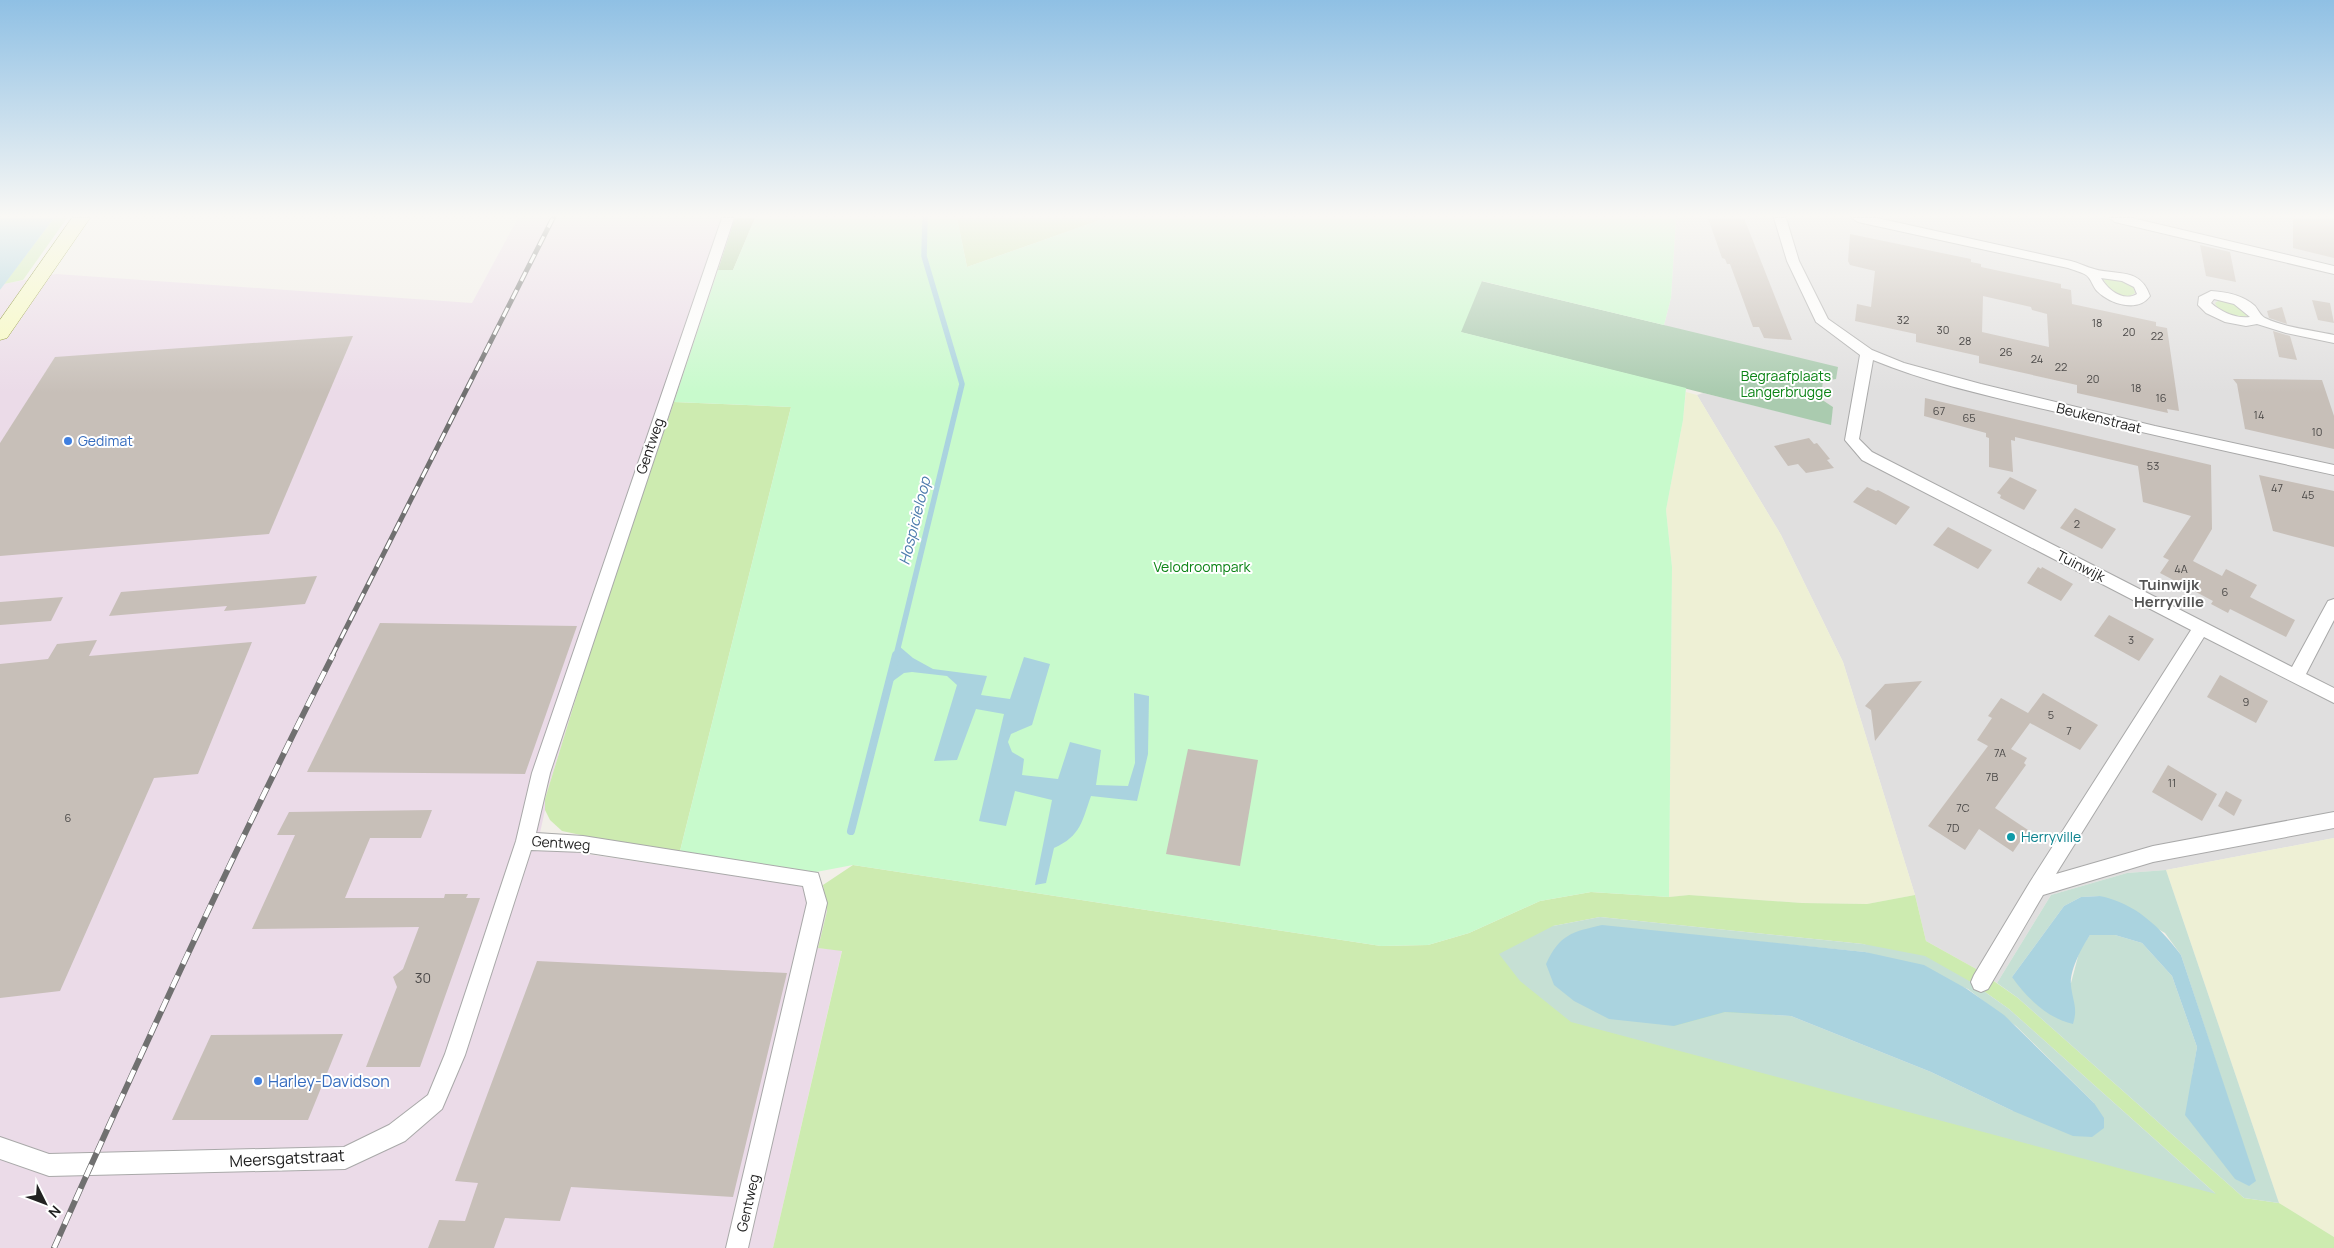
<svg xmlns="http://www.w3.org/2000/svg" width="2334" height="1248" viewBox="0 0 2334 1248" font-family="Manrope,sans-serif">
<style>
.residential{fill:#e0dfdf}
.industrial{fill:#ebdbe8}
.farmland{fill:#eef0d5}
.grass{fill:#cdebb0;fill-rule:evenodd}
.forest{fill:#add19e}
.wetland{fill:#c6e0d4;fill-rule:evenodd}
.cemetery{fill:#aacbaf}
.park{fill:#c8facc}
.water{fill:#aad3df}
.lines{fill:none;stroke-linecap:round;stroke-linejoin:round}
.stream-far1{stroke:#aad3df;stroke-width:5.5}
.stream{stroke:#aad3df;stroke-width:8}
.building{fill:#c7bfb8;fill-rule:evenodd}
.street-casing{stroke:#a9a9a9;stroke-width:2}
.secondary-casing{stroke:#707d05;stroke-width:1}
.street{fill:#fff;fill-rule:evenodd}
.secondary{fill:#f7fabf;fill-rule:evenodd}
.rail-far1-casing{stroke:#707070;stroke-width:5}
.rail-casing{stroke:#707070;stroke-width:6}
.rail-far1{stroke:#fff;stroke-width:3;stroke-dasharray:10;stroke-linecap:butt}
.rail{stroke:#fff;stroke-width:4.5;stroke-dasharray:13;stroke-linecap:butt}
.shop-dot{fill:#3f7fe0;stroke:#fff;stroke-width:2}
.culture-dot{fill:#0f9aa8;stroke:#fff;stroke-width:2}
.labels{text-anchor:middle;stroke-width:4;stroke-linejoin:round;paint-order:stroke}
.number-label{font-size:11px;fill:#4b4948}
.park-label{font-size:14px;fill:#0c8416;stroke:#fff}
.street-label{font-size:14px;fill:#222;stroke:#fff}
.shop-label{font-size:14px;fill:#366cbe;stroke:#fff;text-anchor:start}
.culture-label{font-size:14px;fill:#0d838f;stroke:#fff;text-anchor:start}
.near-number-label{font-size:14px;fill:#4b4948}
.water-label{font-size:15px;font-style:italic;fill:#4a7aab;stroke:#fff}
.neighbourhood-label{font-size:15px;font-weight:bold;fill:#555;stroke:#fff}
.near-shop-label{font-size:16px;fill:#366cbe;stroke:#fff;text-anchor:start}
.near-street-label{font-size:16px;fill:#222;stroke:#fff}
</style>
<rect width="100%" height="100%" fill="#f2efe9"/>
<path class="residential" d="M1676,218h658v620l-168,32 -39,3 -76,22 -54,88 -19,-13 -52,-29 -11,-46 -72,-233 -62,-127 -84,-140 6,-2 127,31 3,-17 -12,-8 2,-18 -159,-56 7,-27z"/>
<path class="industrial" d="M518,218h205l-141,407 16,1 -53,173v11l-9,41 23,-1 233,34 31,1 4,26 -9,37 24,2 -69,298h-773v-958l4,-6 52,-10 416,29z"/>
<g class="farmland">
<path d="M1686,392l11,3 84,140 62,127 72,233 -48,9 -65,-1 -113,-8 -20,2 3,-330 -6,-57 17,-90z"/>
<path d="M2334,838v399l-55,-34 -113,-333z"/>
</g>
<g class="grass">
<path d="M54,218h13l-44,62 -19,4z"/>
<path d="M957,218h149l-139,49z"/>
<path d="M2103,278l18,2 12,6 2,7c-13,9 -27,-3 -32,-15z"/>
<path d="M2221,299l12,2 15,15c-10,3 -29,-2 -33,-13z"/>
<path d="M674,402l117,5 -111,444 -52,-6 -66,-14 -12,-11 -5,-10v-11l53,-173z"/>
<path d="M853,865l528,81 47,-1 41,-12 71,-32 51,-9 78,5 20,-2 113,8 65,1 48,-9 11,46 52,29 40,28 226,200 35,5 55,34v11h-1561l69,-297 -24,-3 9,-37 -4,-26zM1600,917l263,27 108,38 38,27 206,184 -662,-267z"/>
</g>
<path class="forest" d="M735,218h20l-22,52h-15z"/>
<g class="wetland">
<path d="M2166,870l113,333 -35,-5 -226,-200 -21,-15 54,-88 76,-22zM2100,896l65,37 16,22 74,226 -63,-104 5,-30 -25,-71 -30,-33 -27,-8h-25l-10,14 -9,34 -59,-6 52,-71 17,-9z"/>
<path d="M1600,917l263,27 62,12 46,26 38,27 207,185 -645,-172 -51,-41 -21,-27 54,-28zM1672,933l193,19 103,37 48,37 78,77 -81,8 -82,-39 -140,-56 -66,-4 -51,14z"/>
</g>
<path class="cemetery" d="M1481,281l357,86 -2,12 -13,2 -2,18 12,8 -2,18 -371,-93z"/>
<path class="park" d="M755,218h202l10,49 139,-49h570l-5,80 -7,27 -182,-44 -21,51 225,56 -3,32 -17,90 6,57 -3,330 -78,-5 -51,9 -71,32 -41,12 -47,1 -528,-81 -37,7 -136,-21 111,-444 -117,-5 44,-132h15z"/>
<g class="water">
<path d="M0,218h54l-54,72z"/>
<path d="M899,646l14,12 20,11 54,7 -6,19 29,4 14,-42 26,7 -18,61 -21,9 -3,8 4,10 12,7 -2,16 36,4 12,-37 31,8 -5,35 32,1 7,-23 -1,-70 15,3 -1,58 -11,47 -46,-5c-9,25 -10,40 -37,52l-8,35 -11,2 17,-85 -37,-9 -9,35 -27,-5 25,-107 -28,-5 -19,51 -23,1 23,-76 -10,-9 -35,-4 -8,1 -15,11z"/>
<path d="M2100,896c35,7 60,31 81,59l75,226 -7,5 -14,-7 -50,-64 12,-68 -25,-71 -30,-33 -27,-8h-25c-8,12 -21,36 -19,51 2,16 7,22 2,38 -26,-6 -46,-26 -61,-47l52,-71 17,-9z"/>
<path d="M1602,925l263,27 59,13 43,24 37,26 90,88 10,15v10l-12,9 -19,-1 -60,-25 -82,-39 -140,-56 -66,-4 -51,14 -65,-7 -35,-18 -20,-16 -8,-21c14,-30 26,-32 56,-39z"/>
</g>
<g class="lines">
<path class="stream-far1" d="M896,656l66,-272 -38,-128 1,-38"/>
<path class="stream" d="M851,831l45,-176"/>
</g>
<g class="building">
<path d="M1708,218h36l48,122 -28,-2 -5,-11h-6l-23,-63h-3l-2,-5 -3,-1z"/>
<path d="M2293,218h38l3,3v37l-41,-10z"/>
<path d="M1850,234l121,25v3l10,2v3l80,17v4l10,2 1,14 84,18v4l11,2 12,83 -12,-2 1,4 -91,-20v-8l-98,-22v-7l-63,-14v-8l-61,-13 2,-17 14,3 4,-36 -25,-6 -2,-4zM1983,296l48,11 1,3 15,4 2,33 -67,-15z"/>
<path d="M2200,245l30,7 6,30 -30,-6z"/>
<path d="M2312,300l18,3 4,20 -16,-3z"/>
<path d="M2282,307l5,17 -18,-6 -2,-7z"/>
<path d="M2273,331l17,5 7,24 -18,-3z"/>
<path d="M353,336l-84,198 -269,22v-113l55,-86z"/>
<path d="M2233,379l89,1 12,36v33l-89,-20 -8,-45z"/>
<path d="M1925,398l286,67 1,64 -19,32 29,15 4,-7 31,16 -7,12 45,23 -9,17 -56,-28 -2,4 -17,-9 2,-3 -53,-28 9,-13 -6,-3 28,-41 -48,-14 -5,-36 -123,-29v4l-4,-1 2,32 -24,-5v-29l-3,-1v-4l-62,-17z"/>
<path d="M1809,438l5,6 3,-1 13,16 -3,1 7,8 -28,5 -8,-9 -10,2 -14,-20z"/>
<path d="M2259,475l75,16v56l-61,-16z"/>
<path d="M2010,477l27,13 -13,20 -24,-12 1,-3 -4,-2z"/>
<path d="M1867,487l9,4 2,-1 32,17 -14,18 -43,-23z"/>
<path d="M2075,508l41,21 -14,20 -42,-21z"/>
<path d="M1948,527l44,23 -14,19 -45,-24z"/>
<path d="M2038,567l3,2 1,-2 31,17 -12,17 -34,-18z"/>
<path d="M317,576l-12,28 -81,7 3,-5 -118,10 12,-24z"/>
<path d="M63,597l-12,24 -51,4v-23z"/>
<path d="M2109,615l45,24 -15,22 -45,-25z"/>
<path d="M380,623l197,3 -52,148 -218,-2z"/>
<path d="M97,640l-8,16 163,-14 -54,132 -44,4 -94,213 -60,7v-334l48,-5 9,-15z"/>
<path d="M2220,675l48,26 -12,22 -49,-26z"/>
<path d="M1922,681l-47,60 -4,-31 -6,-4 20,-22z"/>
<path d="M2043,693l55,32 -18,25 -50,-27 -19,26 16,9 -3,5 2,2 -31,43 33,22 -15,22 -34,-23 -14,21 -37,-24 60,-80 -11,-6 15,-22 -4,-2 13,-18 27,15z"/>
<path d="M1188,749l70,11 -18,106 -74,-12z"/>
<path d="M2168,765l49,29 -15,27 -50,-29z"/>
<path d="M2226,791l16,9 -8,16 -16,-10z"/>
<path d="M432,810l-11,28h-51l-25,60h99l1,-4h23l-2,4h14l-60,169h-54l31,-80 -4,-10 10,-8 16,-42 -167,2 43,-94h-18l12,-23z"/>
<path d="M537,961l250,12 -54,224 -162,-10 -11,34 -55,-3 -11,30h-66l11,-28 26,1 13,-38 -23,-2z"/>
<path d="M343,1034l-35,86h-136l39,-85z"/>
</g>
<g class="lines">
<defs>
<g id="street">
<path d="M722,218h12l-184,555 -14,60 47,3 235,37 9,30 -79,345h-22l81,-345 -4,-17 -220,-34 -52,-2 -66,205 -23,54 -37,32 -60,28 -296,7 -49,-17v-22l49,17 295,-7 45,-22 39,-30 17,-41 71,-213 16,-68z"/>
<path d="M1774,218h12l13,43 29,58 44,31 32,13 77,21 174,42 179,39v10c-95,-21 -191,-42 -286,-65 -59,-14 -119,-27 -175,-50l-14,79 13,13 420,215 36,-66 6,-2v21l-28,54 28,14v15l-130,-66 -148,237 97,-28 181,-34v16l-181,34 -110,33 -55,94 -7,3 -7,-3 -3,-7 3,-7 56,-93 161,-252 -329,-170 -17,-20 15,-85 -44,-33 -29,-61z"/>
<path d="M1852,218h25l194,43c8,2 15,6 23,8 24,7 46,-2 56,27 -12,17 -40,8 -53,-5 -4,-4 -6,-13 -11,-16 -4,-3 -13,-5 -18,-7l-210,-46zM2101,278l21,3 12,6 3,7c-14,8 -29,-4 -36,-16z"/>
<path d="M2109,218h23l202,48v8l-219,-52z"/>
<path d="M2211,291c16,1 32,4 44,15 3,4 6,10 10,12 21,10 47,12 69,17v8l-48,-10 -29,-9 -11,2 -21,-4 -19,-9 -8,-8 1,-8zM2214,299l20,5 16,13c-13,2 -29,-5 -39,-14z"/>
</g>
<path id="secondary" d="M72,218h18l-83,120 -7,2v-20z"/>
</defs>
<use href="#street" class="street-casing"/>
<use href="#secondary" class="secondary-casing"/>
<use href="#street" class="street"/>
<use href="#secondary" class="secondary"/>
<defs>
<path id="rail-far1" d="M332,656l221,-438"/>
<path id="rail" d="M54,1248c89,-200 180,-398 279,-593"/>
</defs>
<use href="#rail-far1" class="rail-far1-casing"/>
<use href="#rail" class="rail-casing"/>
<use href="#rail-far1" class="rail-far1"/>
<use href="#rail" class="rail"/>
</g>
<linearGradient id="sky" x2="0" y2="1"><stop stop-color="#8fc0e4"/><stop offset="0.55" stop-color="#f9f8f5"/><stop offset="1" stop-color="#f9f8f5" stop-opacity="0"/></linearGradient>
<rect width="2334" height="393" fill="url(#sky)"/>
<g class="shop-dot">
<circle cx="68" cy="441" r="5"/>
<circle cx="258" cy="1081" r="5"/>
</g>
<circle class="culture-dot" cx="2011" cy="837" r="5"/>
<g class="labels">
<g class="number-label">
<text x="1903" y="324">32</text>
<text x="2097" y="327">18</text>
<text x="1943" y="334">30</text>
<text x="2129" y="336">20</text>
<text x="2157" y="340">22</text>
<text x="1965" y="345">28</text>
<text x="2006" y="356">26</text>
<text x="2037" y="363">24</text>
<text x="2061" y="371">22</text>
<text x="2093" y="383">20</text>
<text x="2136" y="392">18</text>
<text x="2161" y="402">16</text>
<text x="1939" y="415">67</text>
<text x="2259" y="419">14</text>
<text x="1969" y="422">65</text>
<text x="2317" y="436">10</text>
<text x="2153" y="470">53</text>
<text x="2277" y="492">47</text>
<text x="2308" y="499">45</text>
<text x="2077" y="528">2</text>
<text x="2181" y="573">4A</text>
<text x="2225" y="596">6</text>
<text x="2131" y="644">3</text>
<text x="2246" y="706">9</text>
<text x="2051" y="719">5</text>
<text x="2069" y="735">7</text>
<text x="2000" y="757">7A</text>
<text x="1992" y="781">7B</text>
<text x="2172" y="787">11</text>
<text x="1963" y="812">7C</text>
<text x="68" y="822">6</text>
<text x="1953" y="832">7D</text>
</g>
<g class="park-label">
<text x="1786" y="381">Begraafplaats<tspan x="1786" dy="16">Langerbrugge</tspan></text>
<text x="1202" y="572">Velodroompark</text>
</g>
<g class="street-label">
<text transform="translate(2099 418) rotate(14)" y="5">Beukenstraat</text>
<text transform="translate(650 446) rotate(-71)" y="5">Gentweg</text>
<text transform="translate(2081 566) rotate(27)" y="5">Tuinwijk</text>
<text transform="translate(561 843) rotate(4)" y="5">Gentweg</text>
<text transform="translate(748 1203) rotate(-77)" y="5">Gentweg</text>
</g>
<g class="shop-label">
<text x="78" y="446">Gedimat</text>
</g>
<g class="culture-label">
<text x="2021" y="842">Herryville</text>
</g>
<g class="near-number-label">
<text x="423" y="983">30</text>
</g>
<g class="water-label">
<text transform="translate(915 521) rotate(-76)" y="5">Hospicieloop</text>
</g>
<g class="neighbourhood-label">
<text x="2169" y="590">Tuinwijk<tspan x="2169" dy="17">Herryville</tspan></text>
</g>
<g class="near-shop-label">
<text x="268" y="1087">Harley-Davidson</text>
</g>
<g class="near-street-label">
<text transform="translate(287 1158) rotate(-3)" y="6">Meersgatstraat</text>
</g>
</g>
<g transform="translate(45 1203) rotate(132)" stroke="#ffffff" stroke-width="4" paint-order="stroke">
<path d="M0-4L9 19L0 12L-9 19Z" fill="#222222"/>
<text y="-8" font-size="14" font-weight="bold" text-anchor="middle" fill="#222222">N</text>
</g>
</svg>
